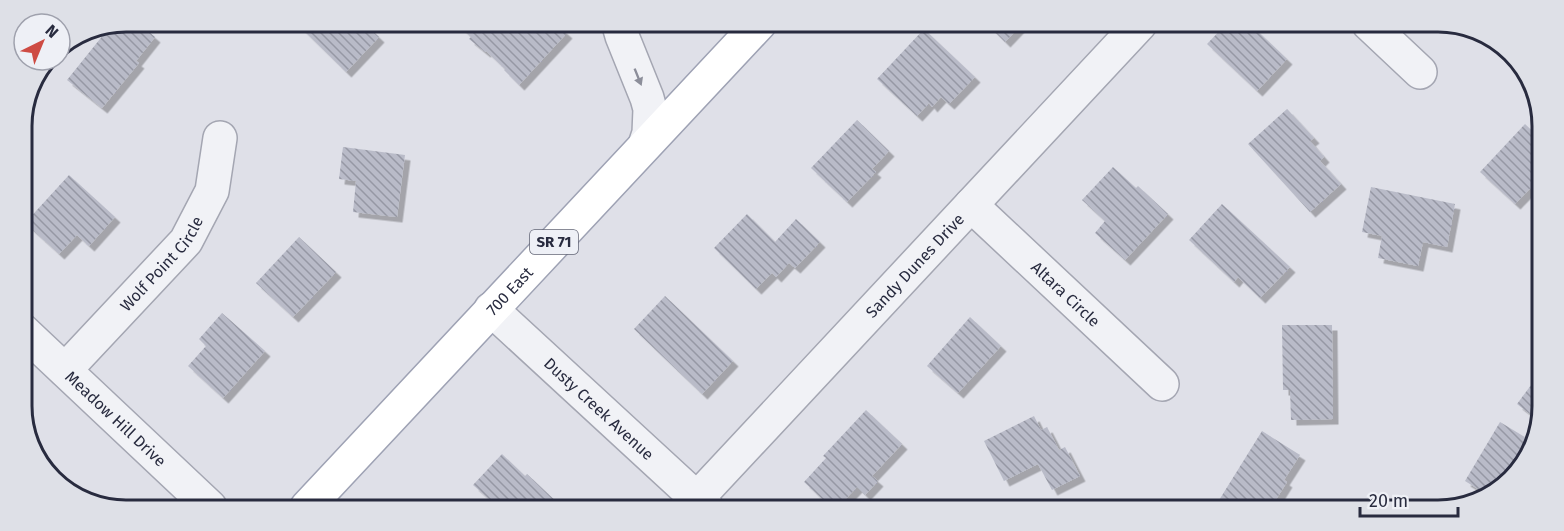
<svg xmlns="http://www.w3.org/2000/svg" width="1564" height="531" viewBox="0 0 1564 531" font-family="'Fira Sans',sans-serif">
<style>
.building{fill:url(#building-back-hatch);filter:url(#shadow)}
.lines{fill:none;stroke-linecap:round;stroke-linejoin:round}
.minor-casing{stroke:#a4a6b2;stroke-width:36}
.major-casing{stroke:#9ea2b4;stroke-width:36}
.minor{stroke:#f1f2f6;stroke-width:33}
.major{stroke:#fff;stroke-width:33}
.oneway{fill:#8c8e9a}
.labels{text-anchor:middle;stroke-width:4.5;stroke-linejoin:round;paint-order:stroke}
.shield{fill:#eef0f6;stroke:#636676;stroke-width:1.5}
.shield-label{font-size:15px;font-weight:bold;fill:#282b3f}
.street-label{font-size:16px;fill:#282b3f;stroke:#eef0f6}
.rim{fill:none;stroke:#282b3f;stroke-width:3}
</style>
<defs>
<pattern id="building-back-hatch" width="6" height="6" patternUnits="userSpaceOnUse" patternTransform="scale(1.5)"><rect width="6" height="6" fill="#b9bbc8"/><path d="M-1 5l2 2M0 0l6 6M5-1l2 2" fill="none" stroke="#9698a4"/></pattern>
<filter id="shadow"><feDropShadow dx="5.5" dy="5.5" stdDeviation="0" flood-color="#0004"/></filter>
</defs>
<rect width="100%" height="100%" fill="#dfe0e8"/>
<g class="building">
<path d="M125,21h11l19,16 -19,24 3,2 -37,45 -35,-28 45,-56z"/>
<path d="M302,21l61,1 16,15 -33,35 -48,-47z"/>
<path d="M455,22h99l13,11 -48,52 -15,-15 1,-1 -19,-18 -1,1 -16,-13 2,-2z"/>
<path d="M986,23h37l-18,19z"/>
<path d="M1226,24h24l37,35 -30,32 -50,-47z"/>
<path d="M924,29l51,48 -26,27 -8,-7 -9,10 -3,-4 -12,13 -40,-37z"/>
<path d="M1287,109l27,29 -4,3 14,16 -4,4 21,23 -31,28 -62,-68z"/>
<path d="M857,120l32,31 -17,18 4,3 -29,30 -36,-34z"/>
<path d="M1525,124l16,15v38l-26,27 -35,-32z"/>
<path d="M343,147l62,8 -8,62 -44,-5 3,-31 -17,-2z"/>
<path d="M1113,167l23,21 2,-2 30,28 -43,46 -30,-27 10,-12 -23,-21z"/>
<path d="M69,175l46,42 -26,29 -12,-11 -18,19 -34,-31z"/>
<path d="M1371,187l84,17 -8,43 -24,-5 -5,24 -40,-8 4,-22 -20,-4z"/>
<path d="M1222,204l68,63 -30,31 -22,-21 -4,5 -45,-42z"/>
<path d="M747,214l28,28 21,-23 24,23 -25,26 -6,-5 -13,14 -4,-4 -16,16 -42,-41z"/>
<path d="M299,237l37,35 -43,45 -37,-34z"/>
<path d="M665,296l68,65 -31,33 -68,-65z"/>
<path d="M222,313l43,38 -42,47 -35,-32 18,-20 -7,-7z"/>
<path d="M970,317l31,29 -43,47 -31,-27z"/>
<path d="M1282,325h50l1,94 -42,1 -1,-30h-7z"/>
<path d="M1540,373l-1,48 -22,-17z"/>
<path d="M866,410l36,34 -30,32 6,5 -13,14 -8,-8 -20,21h-5l-28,-26 22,-24 -3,-2z"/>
<path d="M1034,416l7,14 6,-3 12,23 6,-3 15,29 -28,14 -14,-26 -34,17 -20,-40z"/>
<path d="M1500,422l33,20 -30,46 -17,6 -21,-13z"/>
<path d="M1262,431l38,24 -16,25 3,2 -17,27h-46l-8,-4z"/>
<path d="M502,454l23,22 2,-2 36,34 -67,-1 1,-1 -24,-21z"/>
<path d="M43,466l11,11 -1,1 -6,-3z"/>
</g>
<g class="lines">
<defs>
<g id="minor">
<path d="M618,22l4,14 25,62 3,11 -1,24 -4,12"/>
<path d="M1369,24l51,48"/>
<path id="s1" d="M971,205l191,179"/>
<path id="s2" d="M491,309l216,199"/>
<path id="s3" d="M22,330l188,177"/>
<path id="s4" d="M65,370l121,-129 26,-50 8,-53"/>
<path id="s5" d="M688,508l452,-484"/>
</g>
<g id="major">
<path id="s6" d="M307,507l453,-484"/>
</g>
</defs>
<use href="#minor" class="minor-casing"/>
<use href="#major" class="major-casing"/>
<use href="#minor" class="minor"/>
<use href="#major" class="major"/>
</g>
<defs><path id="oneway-solid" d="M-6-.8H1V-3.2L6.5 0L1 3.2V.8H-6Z" transform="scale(1.5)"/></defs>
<use class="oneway" href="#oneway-solid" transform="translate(638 77) rotate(68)"/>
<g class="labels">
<rect class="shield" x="530" y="230" width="48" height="24" rx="4.5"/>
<g class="shield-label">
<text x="554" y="247">SR 71</text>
</g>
<g class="street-label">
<text dy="6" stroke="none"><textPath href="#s4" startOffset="144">Wolf Point Circle</textPath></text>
<text dy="6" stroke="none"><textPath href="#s5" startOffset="332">Sandy Dunes Drive</textPath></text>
<text dy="6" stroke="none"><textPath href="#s6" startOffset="296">700 East</textPath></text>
<text dy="6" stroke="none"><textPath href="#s1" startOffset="130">Altara Circle</textPath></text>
<text dy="6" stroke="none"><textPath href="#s2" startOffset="147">Dusty Creek Avenue</textPath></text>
<text dy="6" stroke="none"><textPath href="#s3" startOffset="129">Meadow Hill Drive</textPath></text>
</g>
</g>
<path d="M0 0H1564V531H0ZM126 32H1438A94 94 0 0 1 1532 126V406A94 94 0 0 1 1438 500H126A94 94 0 0 1 32 406V126A94 94 0 0 1 126 32Z" fill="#dee0e7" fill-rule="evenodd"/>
<path class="rim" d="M126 32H1438A94 94 0 0 1 1532 126V406A94 94 0 0 1 1438 500H126A94 94 0 0 1 32 406V126A94 94 0 0 1 126 32Z"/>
<g transform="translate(42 42) rotate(43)"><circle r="28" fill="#eef0f6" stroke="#9fa1ad" stroke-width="1.5"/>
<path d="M0-4.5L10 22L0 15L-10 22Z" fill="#ce4b43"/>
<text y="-9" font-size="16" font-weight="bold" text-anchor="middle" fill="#282b3f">N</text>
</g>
<path d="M1360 507v9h98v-9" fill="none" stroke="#282b3f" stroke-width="3"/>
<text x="1369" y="507" font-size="18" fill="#282b3f" stroke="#eef0f6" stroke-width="4.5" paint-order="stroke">20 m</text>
</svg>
